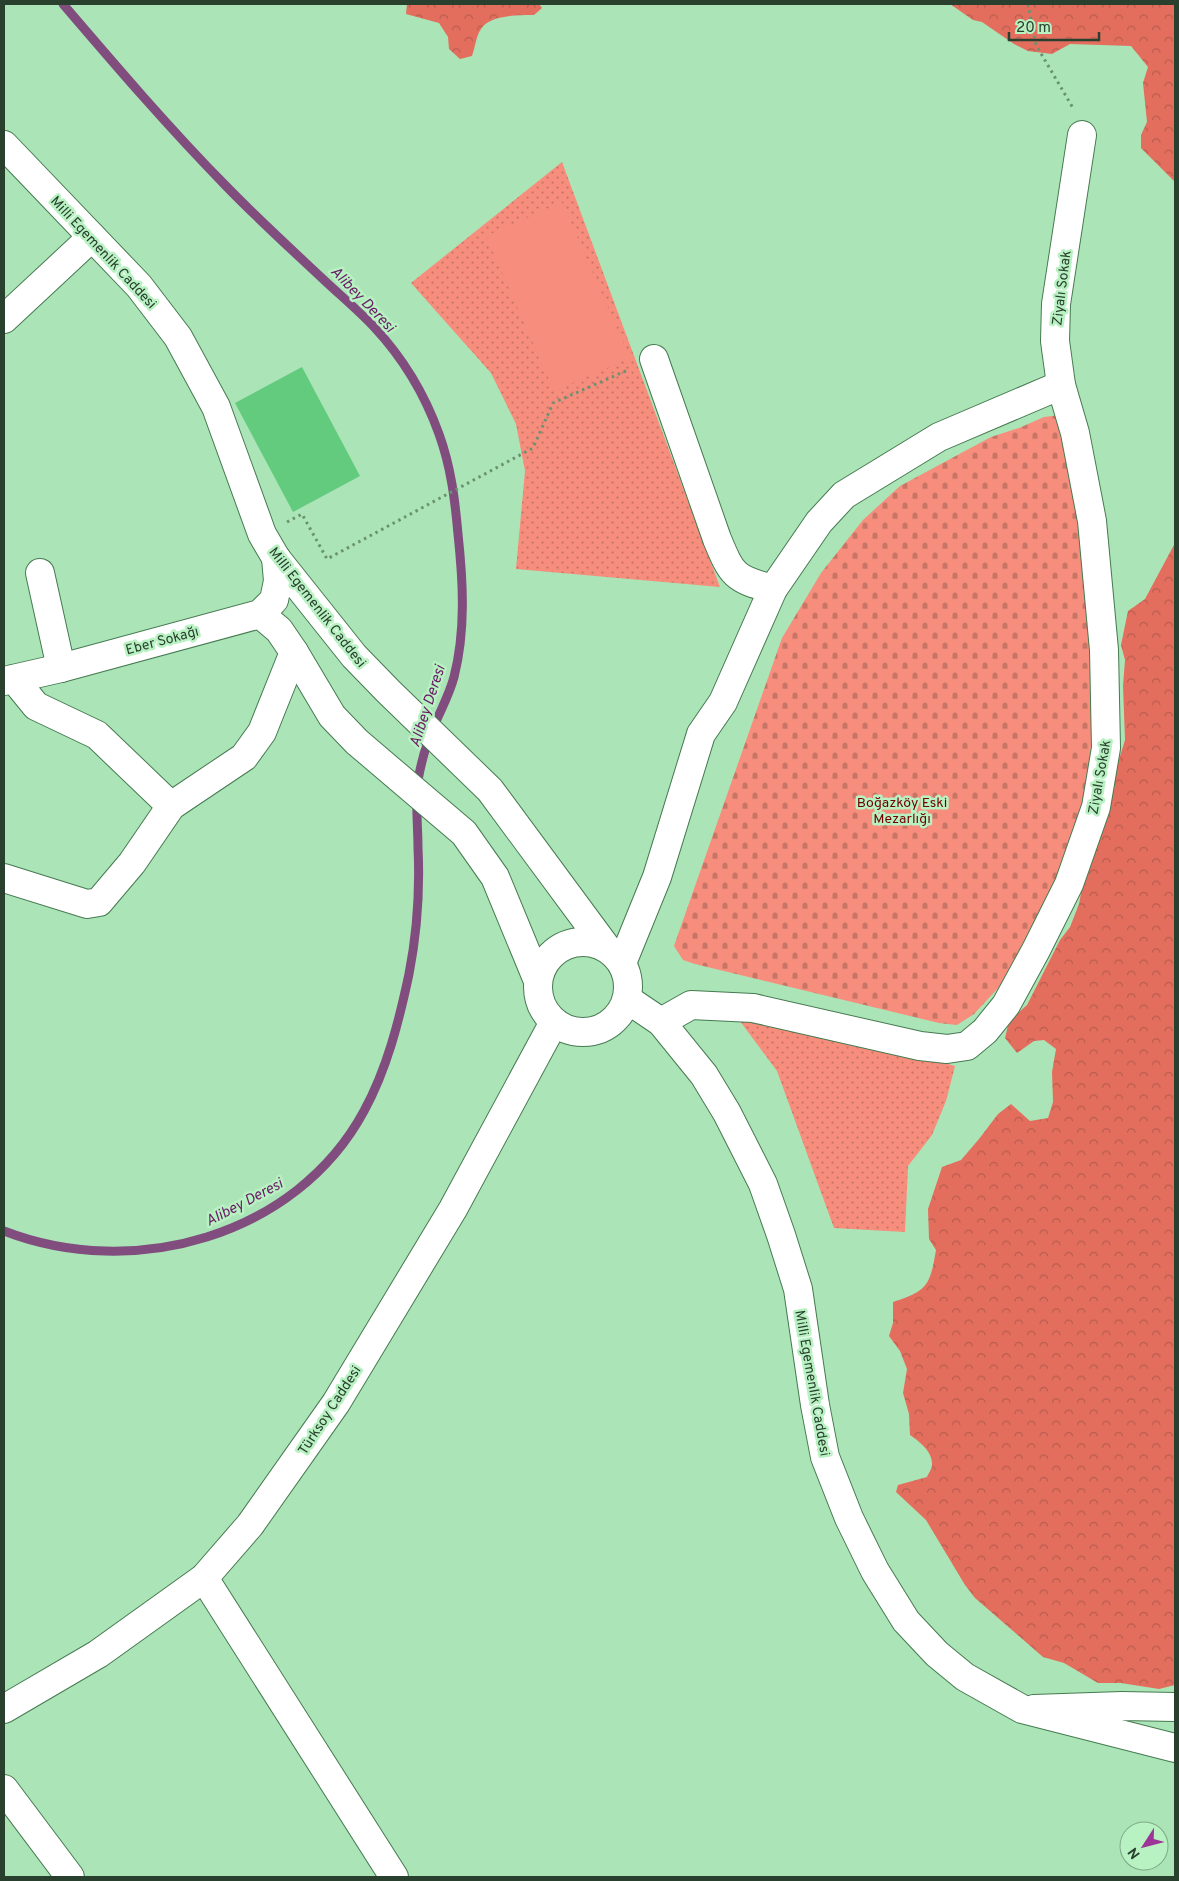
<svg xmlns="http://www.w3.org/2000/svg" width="1179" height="1881" viewBox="0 0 1179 1881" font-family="Overpass,sans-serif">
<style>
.grass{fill:url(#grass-dots)}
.forest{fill:url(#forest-crowns)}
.cemetery{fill:url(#cemetery-stones)}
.garden{fill:#f78d7c}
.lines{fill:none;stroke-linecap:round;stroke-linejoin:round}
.stream{stroke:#804d7e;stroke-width:9}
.building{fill:#62cb7d}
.minor-casing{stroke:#467a51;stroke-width:30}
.tertiary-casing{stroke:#467a51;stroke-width:30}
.secondary-casing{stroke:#467a51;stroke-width:30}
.path{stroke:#6a9272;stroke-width:3;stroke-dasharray:2.5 4;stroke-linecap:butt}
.minor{stroke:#fff;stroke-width:28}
.tertiary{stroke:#fff;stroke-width:28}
.secondary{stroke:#fff;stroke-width:28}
.labels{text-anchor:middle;stroke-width:5;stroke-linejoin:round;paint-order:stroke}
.street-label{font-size:14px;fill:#29402e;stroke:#b8f1c2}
.park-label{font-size:14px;fill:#700000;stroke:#b8f1c2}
.water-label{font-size:15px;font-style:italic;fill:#691a65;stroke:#b8f1c2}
</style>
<defs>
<pattern id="grass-dots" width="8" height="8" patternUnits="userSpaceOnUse" patternTransform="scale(1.25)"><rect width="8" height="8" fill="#f78d7c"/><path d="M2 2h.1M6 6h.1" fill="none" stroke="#c87566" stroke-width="1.8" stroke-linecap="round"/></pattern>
<pattern id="forest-crowns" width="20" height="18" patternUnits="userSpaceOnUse" patternTransform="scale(1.25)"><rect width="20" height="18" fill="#e36e5e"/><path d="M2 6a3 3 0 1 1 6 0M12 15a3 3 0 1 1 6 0" fill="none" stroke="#b85c4e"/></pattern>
<pattern id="cemetery-stones" width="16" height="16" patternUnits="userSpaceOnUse" patternTransform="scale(1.25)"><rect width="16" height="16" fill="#f78d7c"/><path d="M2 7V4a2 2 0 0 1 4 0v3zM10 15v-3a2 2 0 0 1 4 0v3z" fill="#c87566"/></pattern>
</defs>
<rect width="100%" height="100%" fill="#abe4b6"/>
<g class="grass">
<path d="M562,162l158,425 -204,-18 9,-98 -9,-47 -25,-51 -80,-90z"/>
<path d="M753,1009l202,57 -9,35 -14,34 -24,31 -3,66 -71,-4 -57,-157 -43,-58z"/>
</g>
<g class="forest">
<path d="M407,4h132l3,4 -8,7c-15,0 -45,0 -53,14 -5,7 -6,19 -9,27l-12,3 -11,-10 -1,-12 -9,-14 -33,-9z"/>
<path d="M950,4h225v178l-34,-34v-13l6,-13 -4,-39 5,-16 -17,-21 -61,-2 -18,10 -24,-3 -14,-7 -32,-22 -9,-2z"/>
<path d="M1175,543v1142l-16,4 -38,-6h-23l-34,-20 -21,-6 -68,-59 -10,-13 -39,-65 -30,-28 2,-7 29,-8c1,-3 5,-8 5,-12 1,-13 -12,-23 -22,-30l-1,-21 -6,-21 4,-24 -7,-18 -11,-15 4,-13v-21c34,-11 37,-16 43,-52l-7,-11 -1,-30 14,-42 19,-7 18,-21 19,-25 13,-10 19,17 18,-3 5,-16 -1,-30 4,-23 -12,-9 -10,1 -17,12 -12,-15 4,-17 18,-16 33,-65 10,-13 9,-23 3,-16 18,-56 4,-25 10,-17 3,-24 8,-26 -2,-54 2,-26 -4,-15 7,-34 17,-12z"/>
</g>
<path class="cemetery" d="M1060,415l44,237 -20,146 -27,81 -57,107 -26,28 -17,11 -18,-2 -244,-59 -12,-4 -9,-14 108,-308 39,-65 42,-53 37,-34 91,-49 28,-9 25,-11z"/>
<path class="garden" d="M562,202l68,156 -76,33 -68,-155z"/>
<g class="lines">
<path class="stream" d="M4,1231c129,50 292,6 360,-120 23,-42 35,-90 45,-137 8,-41 11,-84 9,-126 0,-23 -3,-45 0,-68 3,-16 7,-33 14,-49 7,-18 17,-35 22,-54 12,-47 9,-96 4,-143 -3,-34 -7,-67 -19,-100 -14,-39 -37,-77 -65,-107 -16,-17 -33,-31 -50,-47 -33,-31 -66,-61 -97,-93 -58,-59 -111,-121 -164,-183"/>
</g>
<path class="building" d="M302,367l58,109 -67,36 -58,-109z"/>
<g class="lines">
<defs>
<g id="minor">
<path d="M4,319l88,-82"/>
<path d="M654,359l63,180c15,36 17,40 56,50"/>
<path d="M40,573l21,95"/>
<path d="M14,679l22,27 61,29 74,71"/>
<path d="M4,878l83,26 12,-2 33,-39 39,-57 73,-49 18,-25 32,-80"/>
<path d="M622,963l35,-86 44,-143 22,-32 50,-113 46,-67 25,-27 95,-58 122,-52"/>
<path d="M661,1022l30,-17 62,3 167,38 27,3 20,-3 18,-15 21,-26 30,-55 33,-66 27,-77 10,-59 -2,-98 -12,-129 -17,-88 -14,-48 -6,-44 1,-37 26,-169"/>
<path d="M204,1578l190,299"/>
<path d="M1034,1709l88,-3 53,1"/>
<path d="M4,1789l66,88"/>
</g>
<path id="tertiary" d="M4,681l57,-13 199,-54 14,-14 4,-19 -2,-23"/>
<g id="secondary">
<path d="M4,145l135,141 39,51 38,70 46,127 14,24 78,98 34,35 102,99 116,157"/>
<path d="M260,614l19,16 15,22 38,64 25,26 107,91 31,44 43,104"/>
<circle cx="583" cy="987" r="45"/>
<path d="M627,999l34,23 43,53 23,38 36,71 18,51 17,54 17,116 10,52 24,61 26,53 31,50 31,33 28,23 57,32 153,39"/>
<path d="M4,1709l94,-55 106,-76 46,-53 86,-122 117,-194 101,-187"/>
</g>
</defs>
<use href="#minor" class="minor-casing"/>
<use href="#tertiary" class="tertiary-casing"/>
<use href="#secondary" class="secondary-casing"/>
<g class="path">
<path d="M1028,4l8,41 37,63"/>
<path d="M287,522l15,-8 25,45 206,-111 20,-45 75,-33"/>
</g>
<use href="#minor" class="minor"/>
<use href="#tertiary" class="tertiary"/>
<use href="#secondary" class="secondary"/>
</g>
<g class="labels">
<g class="street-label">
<text transform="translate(104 252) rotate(47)" y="5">Milli Egemenlik Caddesi</text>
<text transform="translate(1061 288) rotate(-83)" y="5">Ziyalı Sokak</text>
<text transform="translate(318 607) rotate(52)" y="5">Milli Egemenlik Caddesi</text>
<text transform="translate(162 640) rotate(-15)" y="5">Eber Sokağı</text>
<text transform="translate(1099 777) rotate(-80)" y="5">Ziyalı Sokak</text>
<text transform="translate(813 1383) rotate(80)" y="5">Milli Egemenlik Caddesi</text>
<text transform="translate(329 1410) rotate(-57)" y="5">Türksoy Caddesi</text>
</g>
<g class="park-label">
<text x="902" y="807">Boğazköy Eski<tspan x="902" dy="16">Mezarlığı</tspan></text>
</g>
<g class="water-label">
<text transform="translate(363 299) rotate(46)" y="5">Alibey Deresi</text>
<text transform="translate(427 706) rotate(-72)" y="5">Alibey Deresi</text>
<text transform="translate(244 1202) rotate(-28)" y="5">Alibey Deresi</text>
</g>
</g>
<rect width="1179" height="1881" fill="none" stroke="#29402e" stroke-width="10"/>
<g transform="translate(1144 1846) rotate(234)"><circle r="24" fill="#b8f1c2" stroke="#7faa87"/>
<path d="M0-4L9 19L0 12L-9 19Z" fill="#9d3598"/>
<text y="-8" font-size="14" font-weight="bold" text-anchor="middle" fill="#29402e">N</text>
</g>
<path d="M1009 32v8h90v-8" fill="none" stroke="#29402e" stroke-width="2.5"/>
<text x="1016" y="32" font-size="15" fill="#29402e" stroke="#b8f1c2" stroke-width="4" paint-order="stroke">20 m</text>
</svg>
